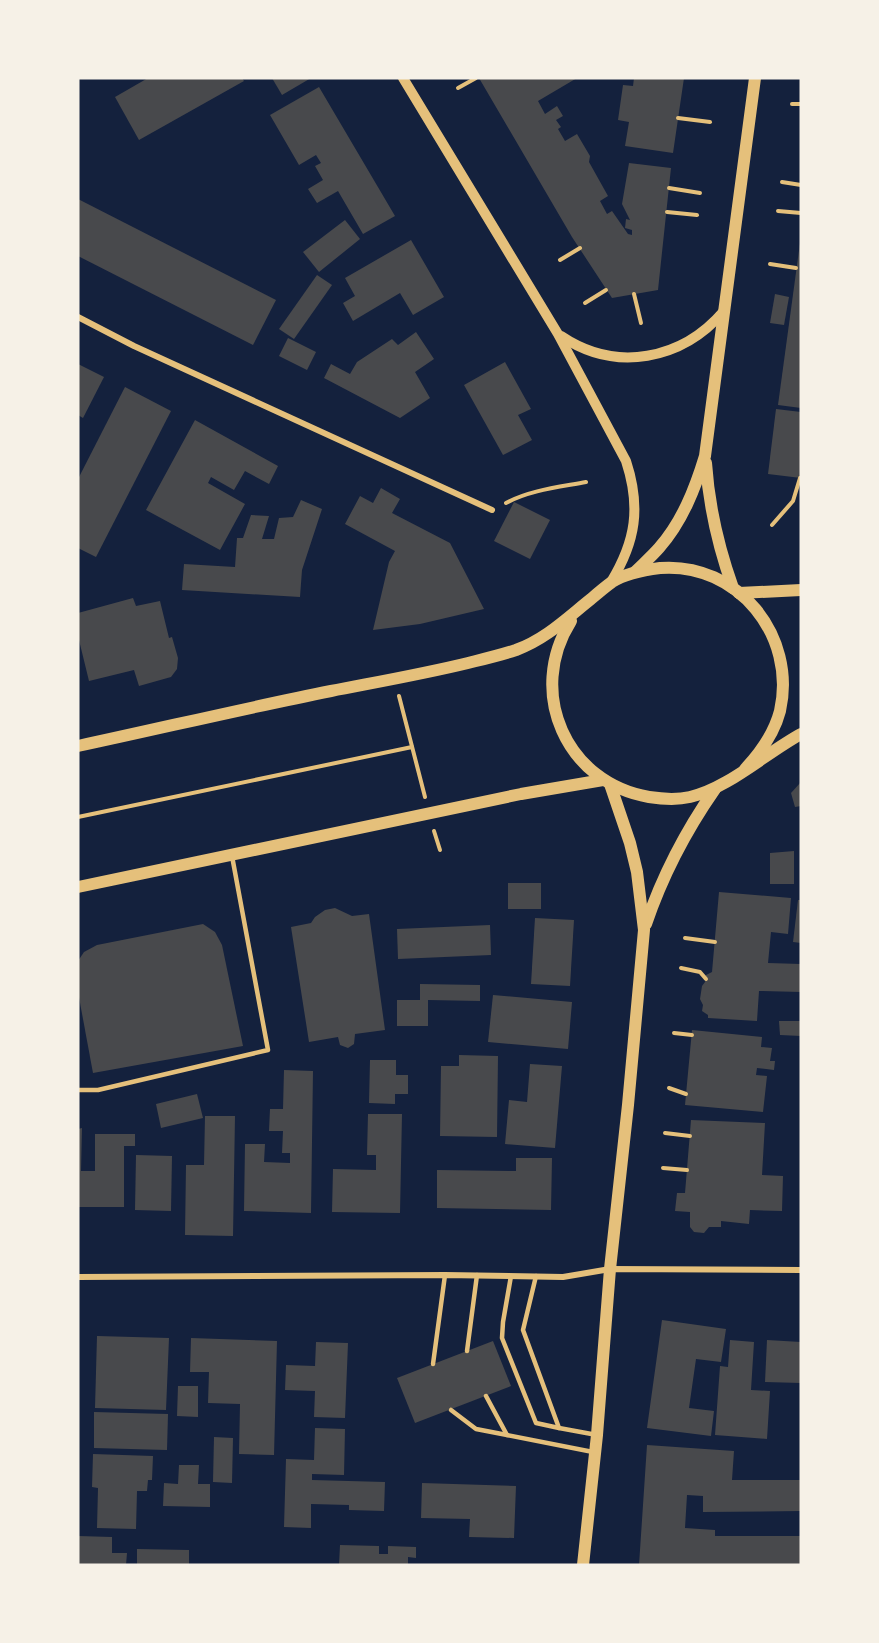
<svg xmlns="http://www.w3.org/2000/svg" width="879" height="1643" viewBox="0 0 879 1643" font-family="'Libre Baskerville',serif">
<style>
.building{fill:#48494c}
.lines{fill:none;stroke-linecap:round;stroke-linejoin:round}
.path{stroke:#e5c07b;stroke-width:4}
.service{stroke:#e5c07b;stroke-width:4.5}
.minor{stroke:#e5c07b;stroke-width:6}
.tertiary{stroke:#e5c07b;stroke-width:10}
.secondary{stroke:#e5c07b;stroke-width:12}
</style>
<rect width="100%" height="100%" fill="#14213d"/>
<g class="building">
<path d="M148,78h94l2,3 -105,59 -24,-43z"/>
<path d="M272,78h39l-29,17z"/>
<path d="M479,78h98l-39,23 7,13 12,-8 6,10 -7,4 5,7 -3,2 7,12 12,-7 13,22 -1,6 19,34 -8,5 7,13 5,-3 16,23 4,1v-5l-7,-2 1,-9 4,1 -8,-16 7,-41 42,5 -13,122 -46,8 -40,-61z"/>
<path d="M634,78h50l-11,75 -48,-7 4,-24 -11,-2 5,-35 10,1z"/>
<path d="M319,87l76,129 -32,18 -25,-43 -21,12 -9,-14 15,-9 -8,-14 6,-3 -5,-8 -17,10 -29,-50z"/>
<path d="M78,199l198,101 -23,45 -175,-89z"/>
<path d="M345,220l15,19 -41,33 -16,-20z"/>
<path d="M411,240l33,57 -31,18 -13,-22 -47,28 -10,-18 12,-7 -10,-18z"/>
<path d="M800,243h1v165l-23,-3z"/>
<path d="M317,275l15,10 -38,54 -15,-10z"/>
<path d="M775,294l14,3 -5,28 -14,-2z"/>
<path d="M416,332l18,27 -19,13 15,26 -30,20 -76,-40 7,-14 19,10 7,-12 35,-23 6,6z"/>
<path d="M288,338l28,14 -9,18 -28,-14z"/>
<path d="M505,362l26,47 -13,6 14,25 -29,15 -39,-70z"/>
<path d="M78,364l26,13 -21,41 -5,-3z"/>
<path d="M125,387l46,24 -75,146 -18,-9v-69z"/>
<path d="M776,409l25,3v66l-33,-4z"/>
<path d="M195,420l83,46 -9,18 -24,-13 -11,19 -23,-13 -3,6 37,21 -25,46 -74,-40z"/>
<path d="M381,488l19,11 -8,14 58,30 34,66 -64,15 -47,6 16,-68 6,-11 -50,-27 15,-28 13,7z"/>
<path d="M301,500l21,9 -20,61 -2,27 -118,-7 2,-26 51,3 2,-29h6l8,-23 18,1 -7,23h12l5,-21 14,-1z"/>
<path d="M514,502l36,18 -20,39 -36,-18z"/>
<path d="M133,598l3,8 24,-5 9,37 3,-1 6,21 -1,11 -6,8 -32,9 -5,-16 -45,11 -11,-45v-23z"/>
<path d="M801,782v24l-6,1 -4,-14z"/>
<path d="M794,851v33h-24v-31z"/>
<rect x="508" y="883" width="33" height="26"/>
<path d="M719,892l72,6 -3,36 -17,-2 -3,31 33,1v28l-42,-1 -2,30 -49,-3v-3l-6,-4 1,-6 -3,-6 2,-13 3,-4 1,-7 6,-3z"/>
<path d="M798,900h3v43l-8,-1z"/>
<path d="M335,908l17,8 17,-2 16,116 -30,4 -1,10 -6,4 -8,-3 -2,-8 -29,5 -18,-115 20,-4 4,-6 10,-7z"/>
<path d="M535,918l39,2 -4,66 -39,-2z"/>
<path d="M203,924l12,8 7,13 21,101 -150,27 -15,-81v-31l6,-9 13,-7z"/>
<path d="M490,925l1,30 -93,4 -1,-30z"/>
<path d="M420,984l60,1v16l-52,-1v26h-31v-26h23z"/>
<path d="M493,995l79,7 -4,47 -80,-7z"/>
<path d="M779,1021h22v15l-21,-1z"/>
<path d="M692,1030l70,7 -1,10 11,1 -2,13h5l-1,9 -17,-2 -1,7 11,1 -4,36 -78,-7z"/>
<path d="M459,1055l39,1 -1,81 -57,-1 1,-70h18z"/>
<path d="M370,1060h26v15h12v19h-13v10l-26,-1z"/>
<path d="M530,1064l32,2 -7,82 -50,-4 4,-44 18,2z"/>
<path d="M284,1070l29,1 -2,142 -67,-2 1,-67h20l-1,18 26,1v-10h-8l1,-22h-14l1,-22h13z"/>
<path d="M197,1094l6,24 -42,10 -5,-24z"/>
<path d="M368,1114h34l-2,99 -68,-1 1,-43 43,1v-15h-9z"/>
<path d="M205,1116h30l-2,120 -48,-1 1,-70h18z"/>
<path d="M691,1120l74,3 -3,52 21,1 -1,35 -32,-1 -1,14 -28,-3v6h-12l-5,6 -10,-1 -4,-5v-15l-15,-1 2,-18h8z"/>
<path d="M82,1128l-1,43h14v-37h40v12h-11v61h-46v-78z"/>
<path d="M136,1155l36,1 -1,55 -36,-1z"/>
<path d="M516,1158h36l-1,52 -114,-2v-38l79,1z"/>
<path d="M662,1320l64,9 -5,33 -25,-3 -7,49 25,3 -3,25 -64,-8z"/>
<path d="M97,1336l72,2 -3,72 -71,-2z"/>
<path d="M191,1338l86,3 -3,114 -35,-1 1,-50 -32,-1 1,-31h-19z"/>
<path d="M730,1340l24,2 -3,48 19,1 -3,48 -52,-4 5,-69 8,1z"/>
<path d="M767,1340l34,2v41l-36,-1z"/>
<path d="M493,1341l18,45 -96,37 -18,-45z"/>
<path d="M316,1342l32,1 -3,75 -31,-1 1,-26 -30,-1 1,-25 29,1z"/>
<path d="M178,1386h20v31l-21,-1z"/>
<path d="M94,1412l74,2 -1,36 -73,-2z"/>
<path d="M315,1428l30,1 -1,46 -32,-1v6l73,2 -1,29 -35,-1v-5l-38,-1v24l-27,-1 2,-68 28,1z"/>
<path d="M214,1437l19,1 -1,45 -19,-1z"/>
<path d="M647,1445l87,6 -2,29h69v31l-98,1v-16l-16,-1 -2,33 30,2v6h86v29h-162z"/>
<path d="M93,1454l60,2 -1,24h-4l-1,11h-10l-1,38 -39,-1 1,-40 -6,-1z"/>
<path d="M179,1465h20l-1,19h12v23l-47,-1 1,-23 14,1z"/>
<path d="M422,1483l94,3 -2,52 -45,-1 1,-18 -49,-1z"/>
<path d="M78,1536l34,1v16h15l-1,12h-48z"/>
<path d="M340,1545l39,1v8h9v-8l28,1v11l-8,-1v8h-69z"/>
<path d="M137,1549l52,1v15h-52z"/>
</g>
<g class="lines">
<g class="path">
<path d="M458,88l18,-10"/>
<path d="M792,104h9"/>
<path d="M678,118l32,4"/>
<path d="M782,182l19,3"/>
<path d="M669,188l31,5"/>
<path d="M778,211l23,2"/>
<path d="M667,212l30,3"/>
<path d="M560,260l20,-12"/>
<path d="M770,264l26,4"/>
<path d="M634,294l7,29"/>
<path d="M585,303l21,-13"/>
<path d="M506,503c24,-13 54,-16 80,-21"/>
<path d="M772,525l21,-24 7,-23"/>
<path d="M399,696l26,101"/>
<path d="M78,817l334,-70"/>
<path d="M434,831l6,19"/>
<path d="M685,938l30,4"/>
<path d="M681,968l19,4 6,7"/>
<path d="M674,1033l18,2"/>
<path d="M669,1088l17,6"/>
<path d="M665,1133l25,3"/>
<path d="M663,1168l24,2"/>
</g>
<g class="service">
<path d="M78,1090h20l170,-40 -36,-194"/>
<path d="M511,1276l-8,46 -1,16 34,85 23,5"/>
<path d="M536,1276l-13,54 36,98 38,7"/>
<path d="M467,1351l10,-76"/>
<path d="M433,1364l12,-89"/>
<path d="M486,1396l21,39 86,17"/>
<path d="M451,1410l25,19 31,6"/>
</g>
<g class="minor">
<path d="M78,317l56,29 358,164"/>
<path d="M78,1277l367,-2 118,2 47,-8 191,1"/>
</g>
<g class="tertiary">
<path d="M403,78l155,256 68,127c15,46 10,80 -15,121"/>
<path d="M561,336c55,37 121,24 163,-25"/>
</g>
<g class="secondary">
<path d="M706,463c3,45 12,83 27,125"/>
<path d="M635,572c8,-8 16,-15 24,-24 23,-26 36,-59 46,-92l50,-378"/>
<path d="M739,593l62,-3"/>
<path d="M571,621c-45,71 -5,162 78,176 13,2 28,3 41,0 37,-8 76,-44 111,-63"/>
<path d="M78,746c84,-18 168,-38 253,-55 46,-9 92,-17 137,-28 16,-4 33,-8 48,-13 30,-11 51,-32 75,-51 7,-6 14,-12 21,-17 14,-9 32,-12 48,-14 78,-6 137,68 120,143 -6,23 -19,41 -35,58"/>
<path d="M78,887l443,-93 82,-14"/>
<path d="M646,924c17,-50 39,-92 69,-135"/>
<path d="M583,1565l14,-130 13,-166 18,-164 16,-175 -7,-58 -7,-29 -20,-59"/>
</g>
</g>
<rect width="879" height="1643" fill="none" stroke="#f6f1e7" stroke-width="159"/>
</svg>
